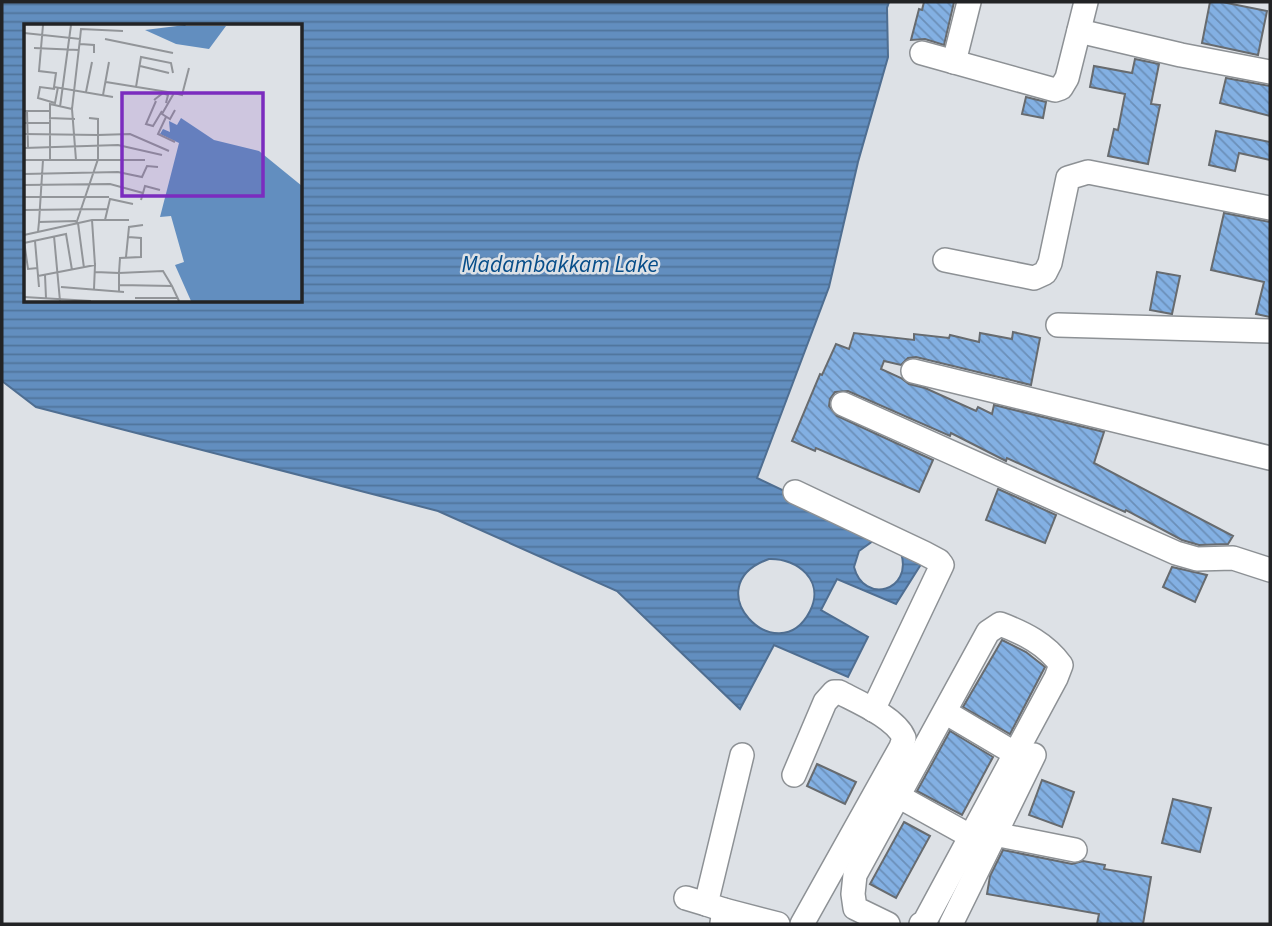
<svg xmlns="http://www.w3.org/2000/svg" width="1272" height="926" viewBox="0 0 1272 926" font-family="'Source Sans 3',sans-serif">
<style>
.water{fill:url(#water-rules);stroke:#4f6e91;stroke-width:2;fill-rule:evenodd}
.building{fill:url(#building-back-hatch);stroke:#676b6f;stroke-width:2}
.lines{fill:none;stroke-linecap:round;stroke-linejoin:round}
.minor-casing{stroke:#8d9195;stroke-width:26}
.minor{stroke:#fff;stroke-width:23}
.labels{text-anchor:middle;stroke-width:5;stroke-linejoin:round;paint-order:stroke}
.water-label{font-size:23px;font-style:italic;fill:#064d89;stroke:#dde1e6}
.inset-road{fill:none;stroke:#929599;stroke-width:2}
.view{fill:#7b2cbf;fill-opacity:0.15;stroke:#7b2cbf;stroke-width:3.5}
.inset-edge{fill:none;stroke:#222325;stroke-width:3.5}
</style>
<defs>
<pattern id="water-rules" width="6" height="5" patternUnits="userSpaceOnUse" patternTransform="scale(1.75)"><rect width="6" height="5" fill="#628ebf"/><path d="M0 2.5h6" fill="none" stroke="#50749b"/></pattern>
<pattern id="building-back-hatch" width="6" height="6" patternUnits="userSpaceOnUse" patternTransform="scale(1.75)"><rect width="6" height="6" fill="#83b0e3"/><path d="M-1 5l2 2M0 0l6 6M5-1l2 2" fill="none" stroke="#6b8fb8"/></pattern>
</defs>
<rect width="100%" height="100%" fill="#dde1e6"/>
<path class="water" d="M2,2h887l-2,6 1,49 -30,105 -29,125 -72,191 168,80 -29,46 -59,-25 -16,31 47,27 -20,40 -74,-32 -34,64 -123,-118 -179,-80 -402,-104 -34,-26zM26,26h275v275h-275zM873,541l28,12c12,38 -37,52 -47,14l5,-16zM769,559c29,-1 56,22 41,52 -32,63 -117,-25 -41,-52z"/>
<g class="building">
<path d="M924,2h30l-10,43 -19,-6 -14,1 8,-31 3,1z"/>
<path d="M1210,2h12l45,9 -9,44 -56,-12z"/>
<path d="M1135,59l24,5 -8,40 9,1 -12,59 -40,-8 6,-27 4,1 7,-36 -35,-7 4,-21 38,7z"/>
<path d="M1226,78l44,8v30l-50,-13z"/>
<path d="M1026,97l20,5 -3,16 -21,-4z"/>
<path d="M1216,131l54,11v18l-31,-7 -4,18 -26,-6z"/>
<path d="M1224,213l46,9v95l-14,-3 8,-32 -53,-12z"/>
<path d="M1157,272l23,4 -8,38 -22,-4z"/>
<path d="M1013,332l27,6 -9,47 -115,-28 -8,1 -7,7 -17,-4 -3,8 20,9 8,6 16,4 51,23 2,-4 14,7 2,-9 110,27 -10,31 139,73 -5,8 -29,1 -17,-5 -56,-30 -1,2 -118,-54 -1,3 -55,-28 -1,3 -102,-45 -13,1 -5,7 -1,7 8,10 96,44 -14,32 -103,-44 -1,3 -23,-10 28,-67 2,1 14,-31 13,5 5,-16 60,7v-6l35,4 1,-3 29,7 1,-9 32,6z"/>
<path d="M998,489l58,26 -11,28 -59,-23z"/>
<path d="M1172,567l35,8 -12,27 -32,-15z"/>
<path d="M1002,640l24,12 19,15 -35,67 -47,-27z"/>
<path d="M950,731l43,26 -31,58 -45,-24z"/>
<path d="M817,764l39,18 -11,22 -38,-18z"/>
<path d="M1042,780l32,12 -12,35 -33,-12z"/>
<path d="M1173,799l38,9 -11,44 -38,-9z"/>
<path d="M904,822l26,14 -34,62 -26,-14z"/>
<path d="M1003,850l69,14 11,-3 22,4 -1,4 47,8 -8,47h-46l2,-10 -112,-20 3,-18z"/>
</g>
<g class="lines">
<defs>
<g id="minor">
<path d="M1079,31l102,24 89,17"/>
<path d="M922,53l133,37 6,-2 6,-10 19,-76"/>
<path d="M954,62l15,-60"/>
<path d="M945,260l89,18 11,-5 5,-10 18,-85 20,-6 182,36"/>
<path d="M1058,325l212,6"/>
<path d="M913,371l357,87"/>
<path d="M843,404l333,149 21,6 36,-1 37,12"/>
<path d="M795,492l129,61 15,8 3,4 -69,145"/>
<path d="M945,712l81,48"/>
<path d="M794,775l31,-73 9,-10h5c19,10 57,26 65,46l-3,9 -99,177"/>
<path d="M898,796l72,40"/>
<path d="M994,834l81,16"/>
<path d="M686,898l20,6"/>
<path d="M724,910l-18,-6 36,-149"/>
<path d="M722,923l2,-13 54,14"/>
<path d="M888,924l-33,-16 -2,-14 2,-19 133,-243 12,-8c24,9 46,20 61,41l-5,13 -132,245 -3,1"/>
<path d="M951,924l83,-169"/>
</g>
</defs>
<use href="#minor" class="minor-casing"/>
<use href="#minor" class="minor"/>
</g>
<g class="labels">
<g class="water-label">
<text x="560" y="272">Madambakkam Lake</text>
</g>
</g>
<g transform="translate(24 24)">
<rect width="278" height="278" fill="#dde1e6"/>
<path d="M161,1l1,1h40l-17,23 -33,-5 -31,-14zM157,94l33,22 45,11 43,35v115h-111l-16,-36 9,-3 -13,-46 -11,1 19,-74 -19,-9 3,-5 7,3 -1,-11 8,4z" fill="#628ebf"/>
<path class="inset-road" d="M19,1l-4,46 17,2 -2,14 59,10M0,9l56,6 1,-10 42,2M81,15l68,14M56,20l14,1v8M10,24l45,2M116,42l29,7M82,58l68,11 -12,21 8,5 5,-9M112,63l5,-30 30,6 2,10M31,65l-15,-2 -2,11 17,5 3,-16M62,68l6,-30M150,69l8,2 7,-27M79,71l6,-33M130,76l9,-7 5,2 -2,8M132,77l-10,23 7,2 9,-15M36,83l11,-82M0,87h25M3,87l1,37M142,93l-8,17 17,8M25,94l26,1M0,99h25M0,110l74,1v-16l-9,-1M0,124l94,-3 44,10M0,136h121M26,136v-56l22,5M52,136l-4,-51 8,-70M0,150l94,-2 24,5 5,-11 11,1M0,161l86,-1 33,9M0,173h85M117,176l4,-14 15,4M0,186l84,-1M68,196l3,45M81,196l5,-21 23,5M15,198l4,-62M54,199l6,45M52,200l22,-65v-24l32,-1 39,17M14,208l1,-10 37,-1M0,211l68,-15h37M30,212l6,65M104,213l13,1v19l-21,1 -1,15 44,-2 9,15M0,217l4,28 10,-1M11,217l4,46M0,219l42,-9 6,36M102,233l3,-30 14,-2M71,248l24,1v18M21,251l1,23M14,252l57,-11 -1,24M95,261l53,1 7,15M37,263l63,5M0,273l67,4M111,274h43"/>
<path class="view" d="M98,69h141v103h-141z"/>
<rect width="278" height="278" class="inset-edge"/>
</g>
<rect width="1272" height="926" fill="none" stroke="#222325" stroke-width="7"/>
</svg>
